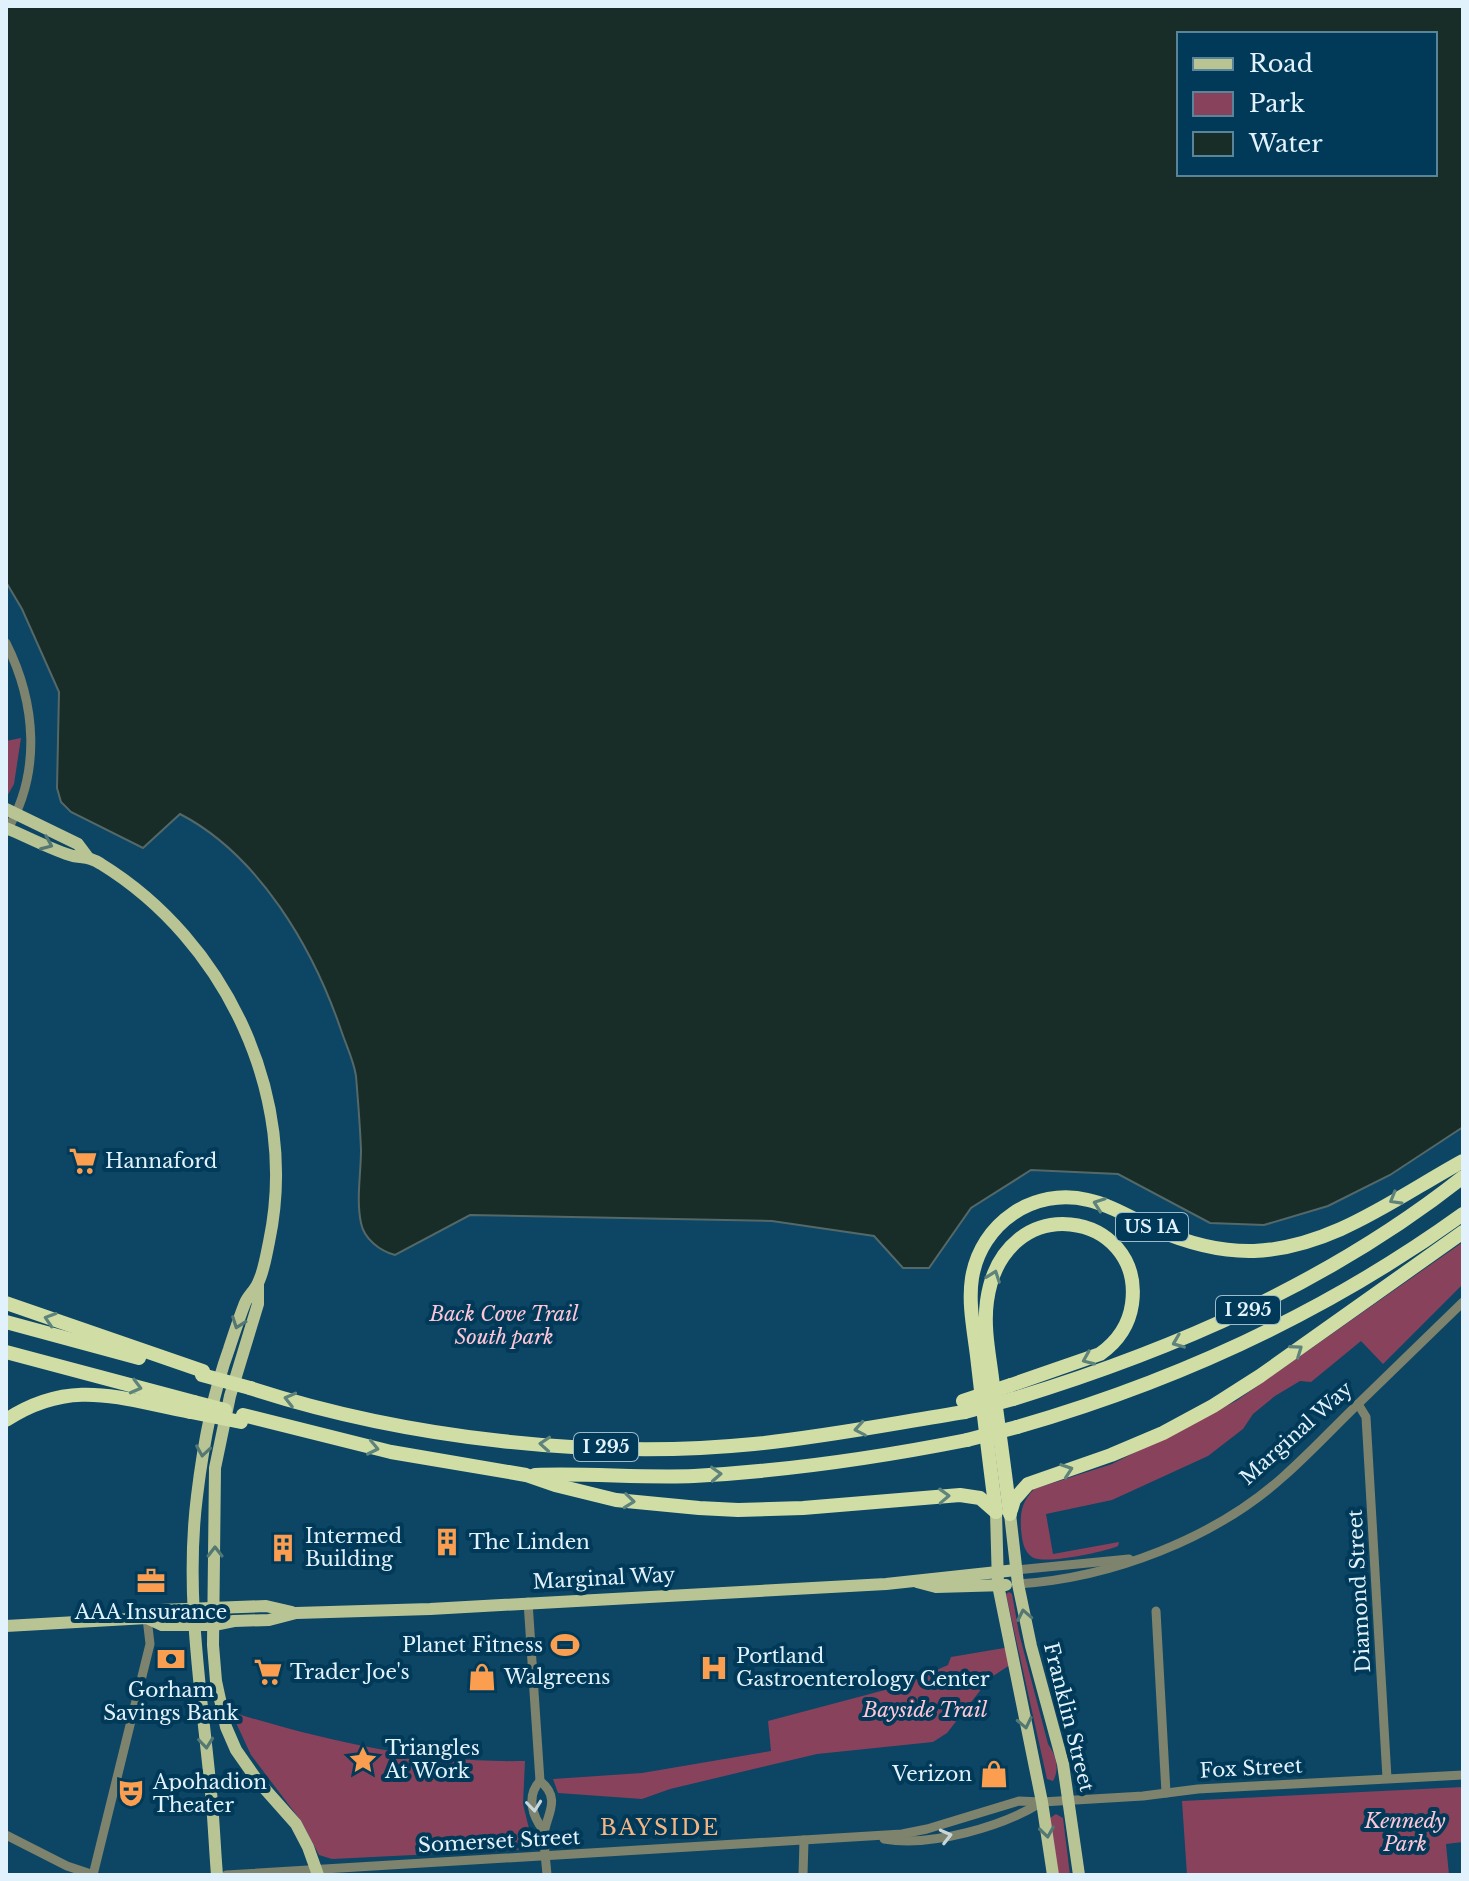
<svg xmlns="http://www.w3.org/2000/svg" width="1469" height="1881" viewBox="0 0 1469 1881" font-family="'Libre Baskerville',serif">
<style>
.green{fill:#89425c}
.water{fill:#182d28;stroke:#556868;stroke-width:2;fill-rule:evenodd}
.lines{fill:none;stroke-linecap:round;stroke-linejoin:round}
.minor{stroke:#7d836c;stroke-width:9}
.major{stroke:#b9c495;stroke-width:12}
.highway{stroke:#d0dda5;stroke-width:14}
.highway-bridge{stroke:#d0dda5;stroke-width:14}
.oneway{stroke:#537873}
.oneway2{stroke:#5e837b}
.oneway3{stroke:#c9d6d9}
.labels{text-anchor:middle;stroke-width:8;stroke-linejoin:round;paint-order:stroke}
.shield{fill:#003a58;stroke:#9ebbcc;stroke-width:2}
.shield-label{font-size:18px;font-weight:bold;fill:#e2f2fd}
.poi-label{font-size:20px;fill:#e2f2fd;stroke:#003a58;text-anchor:start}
.park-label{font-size:20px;font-style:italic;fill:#fec6d7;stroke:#003a58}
.street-label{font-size:20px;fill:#e2f2fd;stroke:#003a58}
.neighbourhood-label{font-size:22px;letter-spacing:2px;fill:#f5b482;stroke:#003a58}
</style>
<rect width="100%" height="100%" fill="#0d4564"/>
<g class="green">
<path d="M21,738l-7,46 -8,14v-57z"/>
<path d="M1463,1242v42l-80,80 -22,-23 -50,41 -11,-1 -25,15 -22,18 -10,15 -35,27 -96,44 -66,14 7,40 66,-12 -1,4c-14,6 -74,19 -86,11 -9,-6 -10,-18 -11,-28 -1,-18 1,-27 13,-40l78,-25 124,-63z"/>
<path d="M1009,1592l3,2 7,39 29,111c8,11 12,25 5,37l-6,-2 -41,-185z"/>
<path d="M1010,1647l3,16 -23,15 -43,55 -14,9 -116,12 -147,35 -28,10 -84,-6 -5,-14 89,-6 129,-22 -3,-30 132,-35 48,-21 3,-8z"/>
<path d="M231,1712c99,30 190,51 294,49l-2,43 11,45 -202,10 -13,-4 -18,-34 -50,-66z"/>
<path d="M1463,1787v55l-17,2 3,31h-262l-5,-74z"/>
<path d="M1056,1814l7,4 7,57h-12l-8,-57z"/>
</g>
<path class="water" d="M6,6h1457v1121l-73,48 -62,31 -64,19 -54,-2 -92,-49 -87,-4 -60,38 -42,60h-26l-29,-32 -102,-15 -302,-6 -75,40c-15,-4 -31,-16 -34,-32 -5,-24 0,-49 0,-73 -1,-25 -3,-50 -5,-74 -2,-15 -10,-31 -15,-46 -28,-82 -82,-175 -161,-216l-37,34 -72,-36 -10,-10 -4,-14 2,-96 -37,-83 -16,-27zM1179,34h256v140h-256z"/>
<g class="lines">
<g class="minor">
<path d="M6,643c30,60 36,130 0,189"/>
<path d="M1358,1404l8,13 21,361"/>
<path d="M1016,1570l113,-11"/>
<path d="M1018,1584c93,-6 196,-45 266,-108 26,-23 49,-48 74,-72 35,-34 70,-68 105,-102"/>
<path d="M528,1602l12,179c23,18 5,36 4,54 0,13 2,27 3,40"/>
<path d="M1156,1611l10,182"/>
<path d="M540,1781c-14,15 -8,35 4,50"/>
<path d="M6,1835l61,31 27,9"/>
<path d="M884,1839c47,8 118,-12 158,-37"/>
<path d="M93,1875l57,-231 -3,-26"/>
<path d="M226,1875l676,-41 25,-5 92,-28 23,1 101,-6 55,-7 265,-14"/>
<path d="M803,1875l1,-35"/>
</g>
<g class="major">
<path d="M6,809l72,35 9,12"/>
<path d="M6,828c20,8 48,23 67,28 11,2 18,1 28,8 125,77 199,233 168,378 -3,14 -5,29 -11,41 -3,7 -10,13 -13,20 -6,15 -11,31 -16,46 -17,47 -26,97 -32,147 -13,102 6,205 15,307 2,24 3,48 5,72"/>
<path d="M258,1284v20l-28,92 -15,72 -2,177 3,36 10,46 10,23 21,30 39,44 12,23 10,28"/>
<path d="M996,1512l2,73 44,217 11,73"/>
<path d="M1010,1514l8,70 13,62 32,118 16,111"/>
<path d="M917,1582l19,5 70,-2"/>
<path d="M147,1618l15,7h52l20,-4 35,-1 27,-7 134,-4 456,-25 130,-14"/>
<path d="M6,1626l141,-8 13,-8 106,-4 26,6"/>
</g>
<g class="highway">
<path d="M6,1303l197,68"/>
<path d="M6,1322l133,36"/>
<path d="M6,1352l188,50"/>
<path d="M250,1388c154,50 343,72 504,56 71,-7 141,-21 211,-32"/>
<path d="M1013,1399c161,-49 317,-117 450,-222"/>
<path d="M243,1415l148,37 135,23 29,10 61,15 83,8 39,2 65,-2 157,-13 20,3 16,14"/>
<path d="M6,1420c66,-43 114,-21 185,-8"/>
<path d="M1017,1427c160,-46 310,-115 446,-213"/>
<path d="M535,1475c53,-2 106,3 159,1 92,-5 182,-18 273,-36"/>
<path d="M1011,1510l3,-10 14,-16 83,-29 52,-22 50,-27 47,-30 203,-144"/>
<path d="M996,1512c-7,-52 -13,-104 -19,-156 -3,-25 -9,-53 -5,-78 9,-55 62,-91 116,-78 23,5 45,19 67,29 30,13 65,23 99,22 78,-3 143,-54 209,-90"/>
<path d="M1010,1514c-5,-42 -11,-85 -17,-128 -3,-28 -10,-57 -6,-85 16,-115 158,-90 145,3 -3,21 -15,38 -32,50l-89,31"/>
</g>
<g class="highway-bridge">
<path d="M202,1375l48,13"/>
<path d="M963,1401l48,-16"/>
<path d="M194,1402l31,8"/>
<path d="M191,1412l50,10"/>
<path d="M965,1412l48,-13"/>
<path d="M967,1440l50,-13"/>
</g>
</g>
<defs><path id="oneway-chevron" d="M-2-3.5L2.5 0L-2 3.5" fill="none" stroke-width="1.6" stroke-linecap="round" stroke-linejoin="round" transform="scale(2)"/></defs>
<g class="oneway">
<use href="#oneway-chevron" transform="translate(47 844) rotate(23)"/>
<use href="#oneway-chevron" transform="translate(238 1323) rotate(110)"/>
<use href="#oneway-chevron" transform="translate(203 1451) rotate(99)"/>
<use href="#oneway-chevron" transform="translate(215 1552) rotate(-90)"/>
<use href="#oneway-chevron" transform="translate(1024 1615) rotate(-101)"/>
<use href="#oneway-chevron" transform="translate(1025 1723) rotate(78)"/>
<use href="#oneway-chevron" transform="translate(206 1743) rotate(84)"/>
<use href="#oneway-chevron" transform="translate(1047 1832) rotate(82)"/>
</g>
<g class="oneway2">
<use href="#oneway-chevron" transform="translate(1395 1199) rotate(150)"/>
<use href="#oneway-chevron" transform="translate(1099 1204) rotate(-160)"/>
<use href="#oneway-chevron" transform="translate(994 1276) rotate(-70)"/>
<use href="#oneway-chevron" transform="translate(50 1319) rotate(-162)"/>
<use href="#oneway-chevron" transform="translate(1178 1342) rotate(158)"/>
<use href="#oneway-chevron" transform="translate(1297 1350) rotate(-35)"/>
<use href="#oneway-chevron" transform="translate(1088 1359) rotate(157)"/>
<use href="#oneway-chevron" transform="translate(136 1387) rotate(15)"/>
<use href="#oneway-chevron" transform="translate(290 1399) rotate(-166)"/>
<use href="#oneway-chevron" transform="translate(860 1429) rotate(170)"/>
<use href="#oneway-chevron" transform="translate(545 1444) rotate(-176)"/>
<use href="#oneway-chevron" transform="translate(373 1448) rotate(12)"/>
<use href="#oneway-chevron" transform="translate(1067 1470) rotate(-19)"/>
<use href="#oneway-chevron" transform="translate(716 1474) rotate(-3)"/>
<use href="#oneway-chevron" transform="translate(944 1496) rotate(-2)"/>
<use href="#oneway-chevron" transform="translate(629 1501) rotate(6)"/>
</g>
<g class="oneway3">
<use href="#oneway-chevron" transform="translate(534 1806) rotate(84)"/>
<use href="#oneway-chevron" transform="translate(946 1836) rotate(-14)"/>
</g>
<defs>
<symbol id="supermarket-bare" viewBox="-9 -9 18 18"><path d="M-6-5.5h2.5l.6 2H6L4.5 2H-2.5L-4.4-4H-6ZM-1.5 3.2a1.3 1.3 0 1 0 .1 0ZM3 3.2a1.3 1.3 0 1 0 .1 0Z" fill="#fb9e50" stroke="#003a58" stroke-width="2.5" paint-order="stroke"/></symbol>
<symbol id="building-bare" viewBox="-9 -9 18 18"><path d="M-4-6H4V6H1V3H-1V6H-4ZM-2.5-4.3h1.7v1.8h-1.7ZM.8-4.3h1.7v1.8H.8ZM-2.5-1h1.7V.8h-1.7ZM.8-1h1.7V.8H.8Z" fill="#fb9e50" stroke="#003a58" stroke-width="2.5" paint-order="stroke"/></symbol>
<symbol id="office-bare" viewBox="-9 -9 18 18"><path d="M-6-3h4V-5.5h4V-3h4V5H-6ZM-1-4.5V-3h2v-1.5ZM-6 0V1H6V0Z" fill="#fb9e50" stroke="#003a58" stroke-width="2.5" paint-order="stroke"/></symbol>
<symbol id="stadium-bare" viewBox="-9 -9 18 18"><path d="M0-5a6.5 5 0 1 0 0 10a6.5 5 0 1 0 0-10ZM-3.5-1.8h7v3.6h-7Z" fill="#fb9e50" stroke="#003a58" stroke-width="2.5" paint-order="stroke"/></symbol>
<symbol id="bank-bare" viewBox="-9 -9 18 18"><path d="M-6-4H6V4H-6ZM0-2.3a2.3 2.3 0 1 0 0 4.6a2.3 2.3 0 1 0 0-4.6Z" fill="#fb9e50" stroke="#003a58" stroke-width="2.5" paint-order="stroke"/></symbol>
<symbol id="hospital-bare" viewBox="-9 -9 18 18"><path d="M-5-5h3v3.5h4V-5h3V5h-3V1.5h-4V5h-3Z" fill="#fb9e50" stroke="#003a58" stroke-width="2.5" paint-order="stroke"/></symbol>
<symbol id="shop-bare" viewBox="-9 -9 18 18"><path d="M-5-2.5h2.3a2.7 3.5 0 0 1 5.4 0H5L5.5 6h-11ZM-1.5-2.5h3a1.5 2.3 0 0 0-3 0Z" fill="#fb9e50" stroke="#003a58" stroke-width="2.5" paint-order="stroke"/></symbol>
<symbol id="sight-bare" viewBox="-9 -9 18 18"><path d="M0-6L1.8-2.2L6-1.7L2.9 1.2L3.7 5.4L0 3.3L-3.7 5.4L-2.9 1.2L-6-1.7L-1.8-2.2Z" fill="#fb9e50" stroke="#003a58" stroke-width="2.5" paint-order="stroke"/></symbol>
<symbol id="theatre-bare" viewBox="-9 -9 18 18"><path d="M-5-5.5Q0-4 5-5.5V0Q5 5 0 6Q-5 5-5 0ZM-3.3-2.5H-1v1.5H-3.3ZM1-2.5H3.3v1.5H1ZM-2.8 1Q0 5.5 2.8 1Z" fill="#fb9e50" stroke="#003a58" stroke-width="2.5" paint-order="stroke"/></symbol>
</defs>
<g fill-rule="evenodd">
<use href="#supermarket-bare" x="63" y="1141" width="40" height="40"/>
<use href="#building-bare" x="427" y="1522" width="40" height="40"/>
<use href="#building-bare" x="263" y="1528" width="40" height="40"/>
<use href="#office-bare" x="131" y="1561" width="40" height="40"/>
<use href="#stadium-bare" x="545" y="1625" width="40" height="40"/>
<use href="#bank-bare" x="151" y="1639" width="40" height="40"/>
<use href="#hospital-bare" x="694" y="1648" width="40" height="40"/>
<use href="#supermarket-bare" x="248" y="1652" width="40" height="40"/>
<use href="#shop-bare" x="462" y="1657" width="40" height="40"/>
<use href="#sight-bare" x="343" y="1740" width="40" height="40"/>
<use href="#shop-bare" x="974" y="1754" width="40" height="40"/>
<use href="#theatre-bare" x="111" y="1773" width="40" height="40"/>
</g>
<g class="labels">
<g class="shield">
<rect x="1116" y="1213" width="72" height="28" rx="6"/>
<rect x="1216" y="1296" width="64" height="28" rx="6"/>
<rect x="574" y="1433" width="64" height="28" rx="6"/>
</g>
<g class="shield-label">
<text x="1152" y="1233">US 1A</text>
<text x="1248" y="1316">I 295</text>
<text x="606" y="1453">I 295</text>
</g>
<g class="poi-label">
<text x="105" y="1168">Hannaford</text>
<text x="305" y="1543">Intermed<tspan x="305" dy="23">Building</tspan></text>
<text x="469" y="1549">The Linden</text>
<text x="151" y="1619" text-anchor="middle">AAA Insurance</text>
<text x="543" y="1652" text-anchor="end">Planet Fitness</text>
<text x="736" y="1663">Portland<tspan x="736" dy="23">Gastroenterology Center</tspan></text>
<text x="290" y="1679">Trader Joe's</text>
<text x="504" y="1684">Walgreens</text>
<text x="171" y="1697" text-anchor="middle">Gorham<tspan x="171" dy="23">Savings Bank</tspan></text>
<text x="385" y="1755">Triangles<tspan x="385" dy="23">At Work</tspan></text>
<text x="972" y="1781" text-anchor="end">Verizon</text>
<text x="153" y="1789">Apohadion<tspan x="153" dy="23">Theater</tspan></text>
</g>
<g class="park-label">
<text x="504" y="1321">Back Cove Trail<tspan x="504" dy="23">South park</tspan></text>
<text x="925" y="1717">Bayside Trail</text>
<text x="1405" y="1828">Kennedy<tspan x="1405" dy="23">Park</tspan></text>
</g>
<g class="street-label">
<text transform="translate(1296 1433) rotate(-42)" y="7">Marginal Way</text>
<text transform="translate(604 1578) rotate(-3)" y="7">Marginal Way</text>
<text transform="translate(1359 1591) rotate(-93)" y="7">Diamond Street</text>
<text transform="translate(1069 1717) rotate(76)" y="7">Franklin Street</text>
<text transform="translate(1251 1768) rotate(-3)" y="7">Fox Street</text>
<text transform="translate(499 1841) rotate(-3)" y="7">Somerset Street</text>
</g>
<g class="neighbourhood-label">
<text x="660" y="1835">BAYSIDE</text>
</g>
</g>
<rect width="1469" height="1881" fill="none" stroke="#e2f2fd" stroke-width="16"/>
<rect x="1177" y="32" width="260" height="144" fill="#003a58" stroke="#5a849a" stroke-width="2"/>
<rect x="1193" y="58" width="40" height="12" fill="#b9c495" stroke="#5a849a" stroke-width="2"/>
<text x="1249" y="72" font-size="24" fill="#e2f2fd">Road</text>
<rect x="1193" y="92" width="40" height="24" fill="#89425c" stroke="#5a849a" stroke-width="2"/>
<text x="1249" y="112" font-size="24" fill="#e2f2fd">Park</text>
<rect x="1193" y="132" width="40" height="24" fill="#182d28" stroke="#5a849a" stroke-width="2"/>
<text x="1249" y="152" font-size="24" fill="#e2f2fd">Water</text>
</svg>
